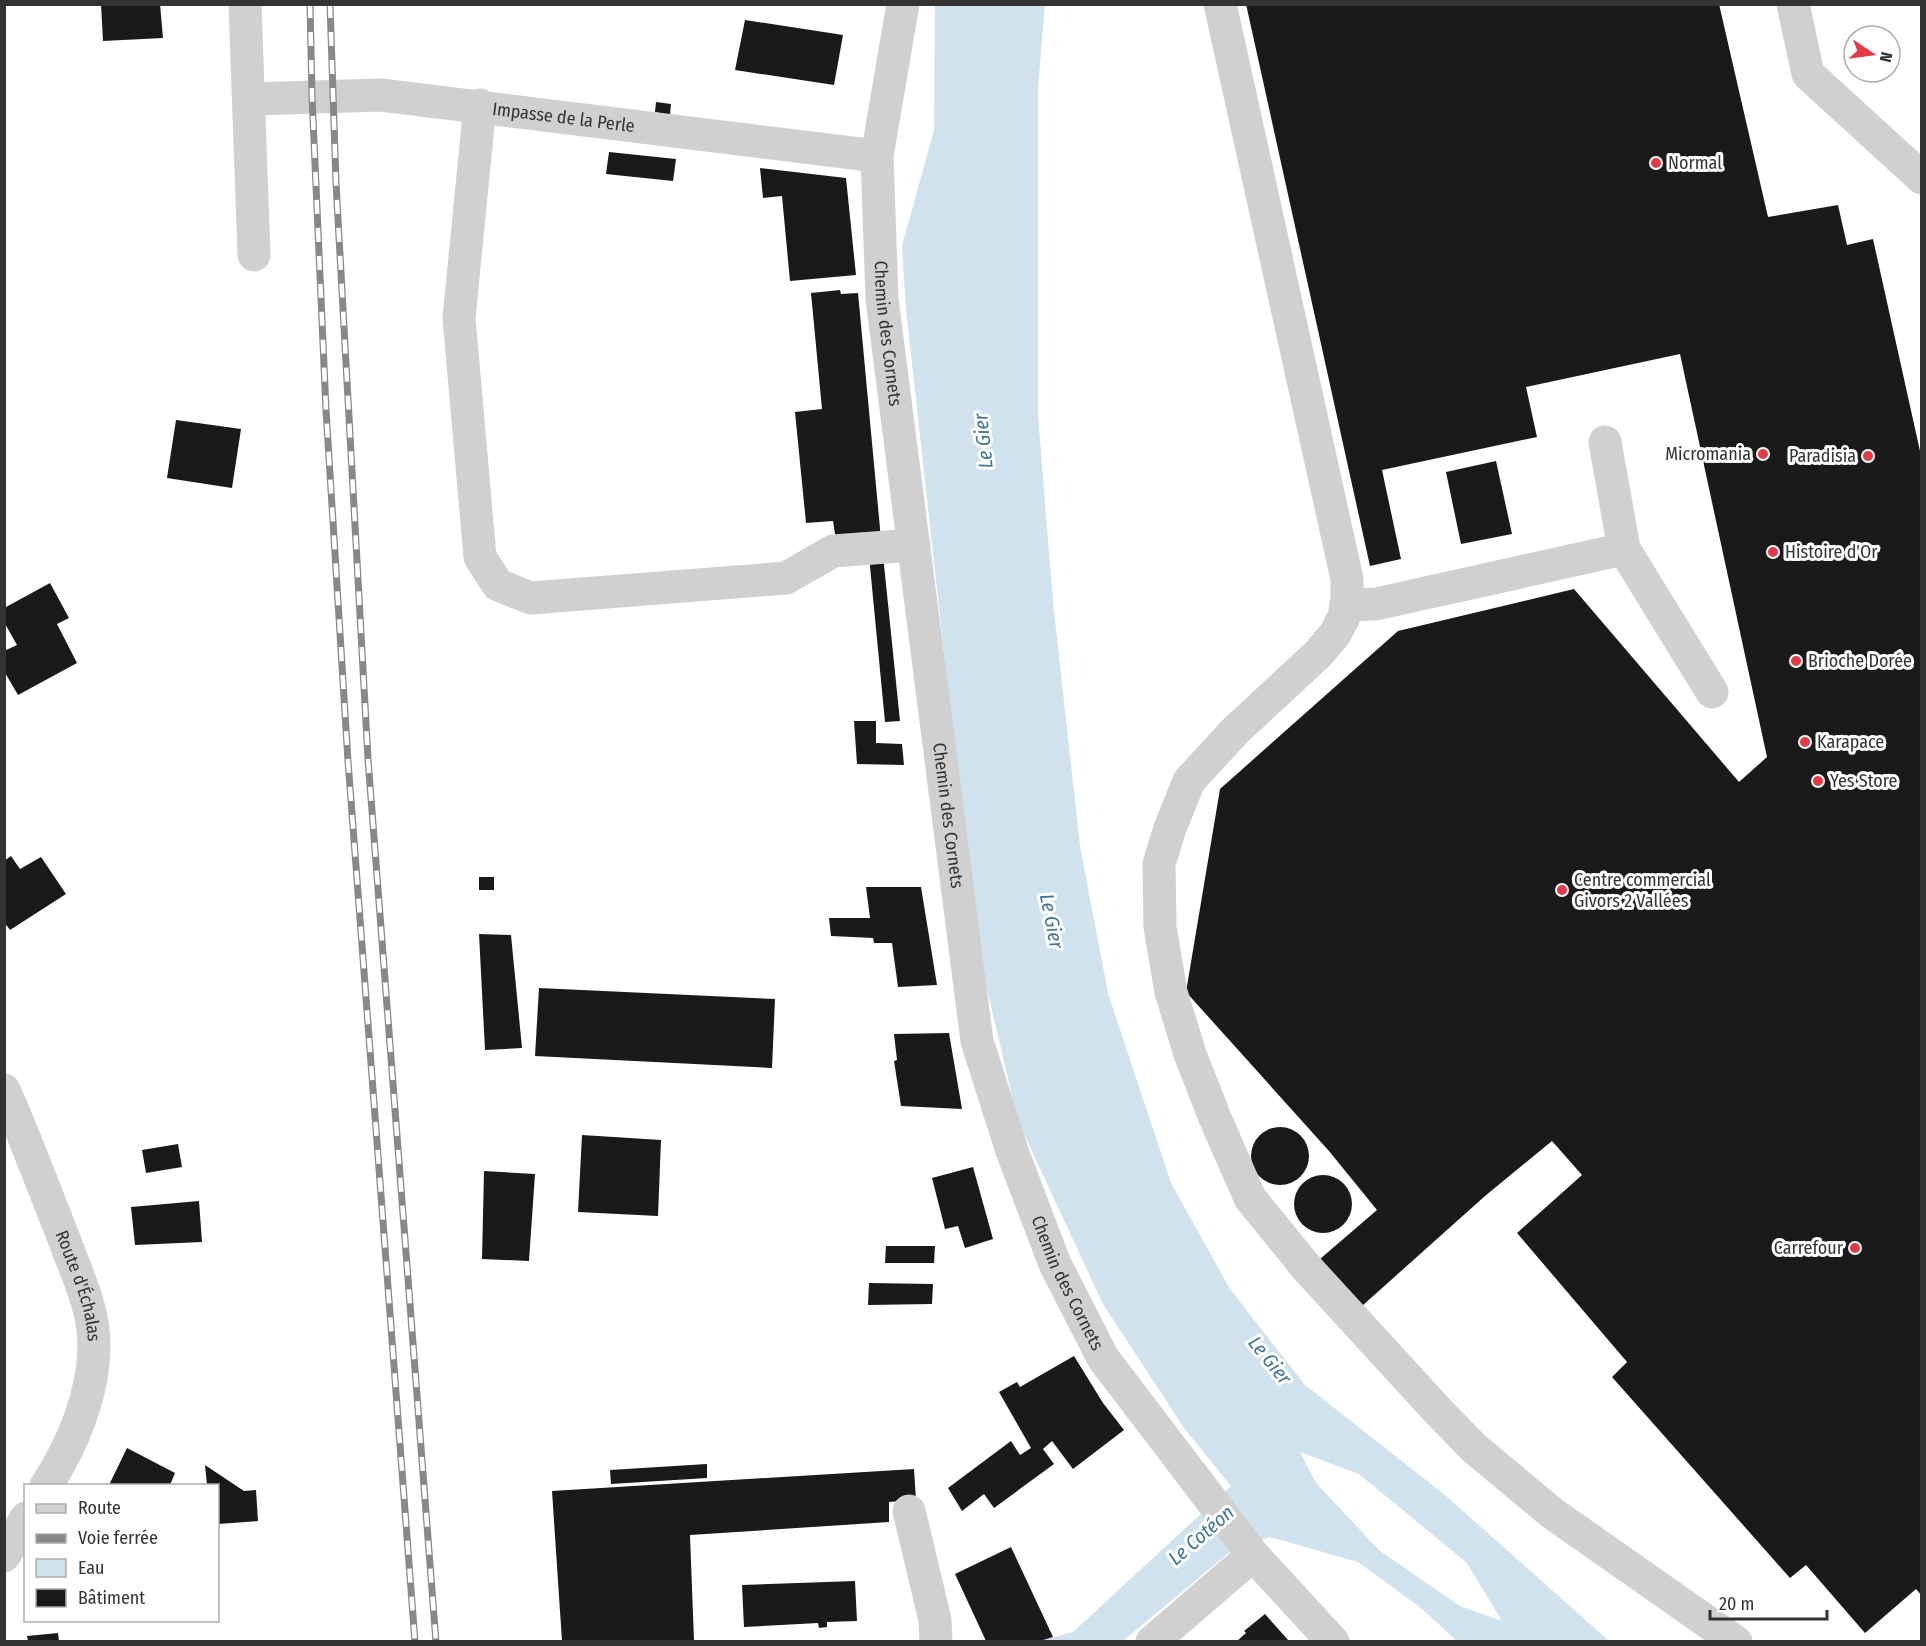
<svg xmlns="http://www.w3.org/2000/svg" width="1926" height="1646" viewBox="0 0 1926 1646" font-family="'Fira Sans Condensed',sans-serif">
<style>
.water{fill:#cfe2ee;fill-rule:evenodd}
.building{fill:#1a1a1a}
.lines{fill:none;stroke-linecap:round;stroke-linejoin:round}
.minor{stroke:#d0d0d0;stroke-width:33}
.rail-casing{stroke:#888;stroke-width:7}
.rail{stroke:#fff;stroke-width:4.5;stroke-dasharray:14;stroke-linecap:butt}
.poi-dot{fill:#e63946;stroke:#fff;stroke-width:2}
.labels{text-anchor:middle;stroke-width:6;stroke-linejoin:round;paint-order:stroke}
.street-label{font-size:18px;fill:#333;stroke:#fff}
.poi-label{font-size:18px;fill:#333;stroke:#fff;text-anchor:start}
.water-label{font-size:20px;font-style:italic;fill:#3f7597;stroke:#fff}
</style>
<rect width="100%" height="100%" fill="#fff"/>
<path class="water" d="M935,5h110l-7,82v328l15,187 27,244 28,147 63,190 59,106 75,96 140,110 164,146h-152l-36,-33 -63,-46 -88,-25 -39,14 -108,90h-83l33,-9 158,-146 -47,-58 -81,-124 -85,-183 -31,-132 -39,-300 -42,-380 -4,-63 32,-116zM1300,1452l59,22 108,89 35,58 -42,-15 -80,-55 -64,-68z"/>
<g class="building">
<path d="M101,4h59l3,34 -60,3z"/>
<path d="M1246,4h473l49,213 70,-12 9,40 26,-6 49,221v1136l-6,-7 -51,44 -59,-68 -16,13 -178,-201 15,-15 -110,-129 65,-58 -30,-34 -67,55 -123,110 -42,-47 57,-49 -48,-59 -143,-159 34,-203 178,-158 176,-42 165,193 28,-25 -87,-403 -154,33 11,50 -155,33 19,89 -31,7z"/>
<path d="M745,20l98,15 -9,50 -99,-15z"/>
<path d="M656,102l15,2 -1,11 -15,-3z"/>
<path d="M609,152l67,7 -3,22 -67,-7z"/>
<path d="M760,168l86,10 10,97 -66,6 -8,-85 -19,2z"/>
<path d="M840,290l1,4 17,-1 23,246 -45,1 -3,-19 -27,2 -11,-111 27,-3 -11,-116z"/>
<path d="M176,420l65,9 -9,59 -65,-10z"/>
<path d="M1496,461l16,73 -51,10 -15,-72z"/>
<path d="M883,555l17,166 -15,1 -16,-166z"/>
<path d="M50,583l19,35 -12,6 20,39 -59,32 -14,-24v-20l13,-6 -13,-23 2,-15z"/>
<path d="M854,721h22v22l26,1 2,21 -47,-1z"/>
<path d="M11,856l9,13 21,-12 25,37 -56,36 -6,-8v-61z"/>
<rect x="479" y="877" width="15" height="13"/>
<path d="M866,887h55l16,98 -39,2 -6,-44h-18l-1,-5 -42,-2 -2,-18h41z"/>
<path d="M479,934l32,1 11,113 -37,2z"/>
<path d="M539,988l236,11 -3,69 -237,-12z"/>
<path d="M949,1033l13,76 -61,-3 -7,-45 3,-1 -3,-26z"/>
<circle cx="1280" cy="1156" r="29"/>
<path d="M582,1135l79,5 -3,76 -80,-4z"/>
<path d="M178,1144l4,23 -36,6 -4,-23z"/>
<path d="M973,1167l20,72 -28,9 -7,-22 -13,3 -13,-51z"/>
<path d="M484,1171l51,3 -6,87 -47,-2z"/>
<circle cx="1323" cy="1204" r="29"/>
<path d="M199,1201l3,41 -67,3 -4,-38z"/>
<path d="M886,1246h49l-1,17h-49z"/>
<path d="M869,1283l64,1 -1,20 -64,1z"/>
<path d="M1074,1356l29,47 21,27 -51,39 -21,-28 -9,8 11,15 -60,44 -10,-14 -22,17 -14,-23 63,-47 9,14 11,-7 -32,-56 18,-10 3,5z"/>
<path d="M127,1448l48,25 -5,12h-61z"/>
<path d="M707,1464v14l-96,6 -1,-14z"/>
<path d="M205,1465l39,26 12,-1 2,31 -40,3v-39h-11z"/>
<path d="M914,1469l2,31 -27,2v20l-199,13 4,106h-132l-10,-150z"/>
<path d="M1011,1547l42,90 -13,4h-54l-31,-67z"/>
<path d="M855,1581l2,40 -30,1v5l-8,1 -1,-5 -74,4 -2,-42z"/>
<path d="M1265,1614l24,27h-52l9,-8 -2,-2z"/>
<path d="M58,1633l1,8h-31l-1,-5z"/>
</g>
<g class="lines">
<g class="minor">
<path d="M245,4l9,251"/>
<path id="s1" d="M903,4l-26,152 5,143 95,742 35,110 43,113 48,94 150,197 80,87"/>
<path d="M1220,4l127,575v19l-3,19 -9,17 -18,21 -82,76 -46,50 -19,47 -11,36 1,63 11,65 19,62 25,64 35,80 56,69 132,144 36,37 78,65 184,129"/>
<path d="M1793,4l15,70 114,104"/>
<path id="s2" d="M250,99l131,-4 496,61"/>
<path d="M480,105l-21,213 21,239 18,28 33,13 255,-20 47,-27 81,-6"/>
<path d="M1605,442l19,107"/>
<path d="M1346,605l30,-1 248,-55 88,143"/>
<path id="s3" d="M4,1090c22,49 40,99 60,149 12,33 30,69 30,105 0,49 -21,101 -48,142"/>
<path d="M909,1511l26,109 1,22"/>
<path d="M4,1556l22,-38"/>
<path d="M1152,1642l101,-87"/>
</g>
<defs>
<g id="rail">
<path d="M310,4l2,92 14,314 22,351 67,881"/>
<path d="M330,4l6,179 32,576 68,883"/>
</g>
</defs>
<use href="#rail" class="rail-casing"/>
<use href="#rail" class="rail"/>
</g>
<g class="poi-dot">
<circle cx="1656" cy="163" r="6"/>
<circle cx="1763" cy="454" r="6"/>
<circle cx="1868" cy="456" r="6"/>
<circle cx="1773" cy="552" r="6"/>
<circle cx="1796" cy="661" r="6"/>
<circle cx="1805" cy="742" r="6"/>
<circle cx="1818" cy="781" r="6"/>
<circle cx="1562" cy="890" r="6"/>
<circle cx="1855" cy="1248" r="6"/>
</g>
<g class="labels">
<g class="street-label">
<text dy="6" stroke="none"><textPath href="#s2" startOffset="315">Impasse de la Perle</textPath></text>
<text dy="6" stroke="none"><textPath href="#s1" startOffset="332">Chemin des Cornets</textPath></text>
<text dy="6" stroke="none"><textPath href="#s1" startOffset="818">Chemin des Cornets</textPath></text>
<text dy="6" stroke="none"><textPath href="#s1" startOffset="1304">Chemin des Cornets</textPath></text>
<text dy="6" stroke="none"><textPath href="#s3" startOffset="210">Route d'Échalas</textPath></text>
</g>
<g class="poi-label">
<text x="1668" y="169">Normal</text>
<text x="1751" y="460" text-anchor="end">Micromania</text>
<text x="1856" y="462" text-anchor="end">Paradisia</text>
<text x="1785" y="558">Histoire d'Or</text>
<text x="1808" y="667">Brioche Dorée</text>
<text x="1817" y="748">Karapace</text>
<text x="1830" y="787">Yes Store</text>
<text x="1574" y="886">Centre commercial<tspan x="1574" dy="21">Givors 2 Vallées</tspan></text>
<text x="1843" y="1254" text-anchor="end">Carrefour</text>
</g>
<g class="water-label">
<text transform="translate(983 441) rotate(-96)" y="7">Le Gier</text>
<text transform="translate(1052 921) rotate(79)" y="7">Le Gier</text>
<text transform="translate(1270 1360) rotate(51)" y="7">Le Gier</text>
<text transform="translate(1201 1535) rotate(-41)" y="7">Le Cotéon</text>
</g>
</g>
<rect width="1926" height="1646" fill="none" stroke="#333333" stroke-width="12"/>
<rect x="24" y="1484" width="195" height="138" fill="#ffffff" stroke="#adadad" stroke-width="1.5"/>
<rect x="36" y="1504" width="30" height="9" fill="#d0d0d0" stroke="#adadad" stroke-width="1.5"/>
<text x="78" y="1514" font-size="18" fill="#333333">Route</text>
<rect x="36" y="1534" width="30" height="9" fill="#888888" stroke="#adadad" stroke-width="1.5"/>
<text x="78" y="1544" font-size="18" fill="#333333">Voie ferrée</text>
<rect x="36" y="1559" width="30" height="18" fill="#cfe2ee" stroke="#adadad" stroke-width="1.5"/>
<text x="78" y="1574" font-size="18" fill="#333333">Eau</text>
<rect x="36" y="1589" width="30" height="18" fill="#1a1a1a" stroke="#adadad" stroke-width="1.5"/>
<text x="78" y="1604" font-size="18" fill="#333333">Bâtiment</text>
<g transform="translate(1872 54) rotate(103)"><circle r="28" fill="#ffffff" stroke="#adadad" stroke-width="1.5"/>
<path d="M0-4.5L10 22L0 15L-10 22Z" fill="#e63946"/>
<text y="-9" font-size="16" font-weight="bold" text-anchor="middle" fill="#333333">N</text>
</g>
<path d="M1710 1610v9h117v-9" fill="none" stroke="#333333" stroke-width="3"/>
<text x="1719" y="1610" font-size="18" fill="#333333" stroke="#ffffff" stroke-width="4.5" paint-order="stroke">20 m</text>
</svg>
